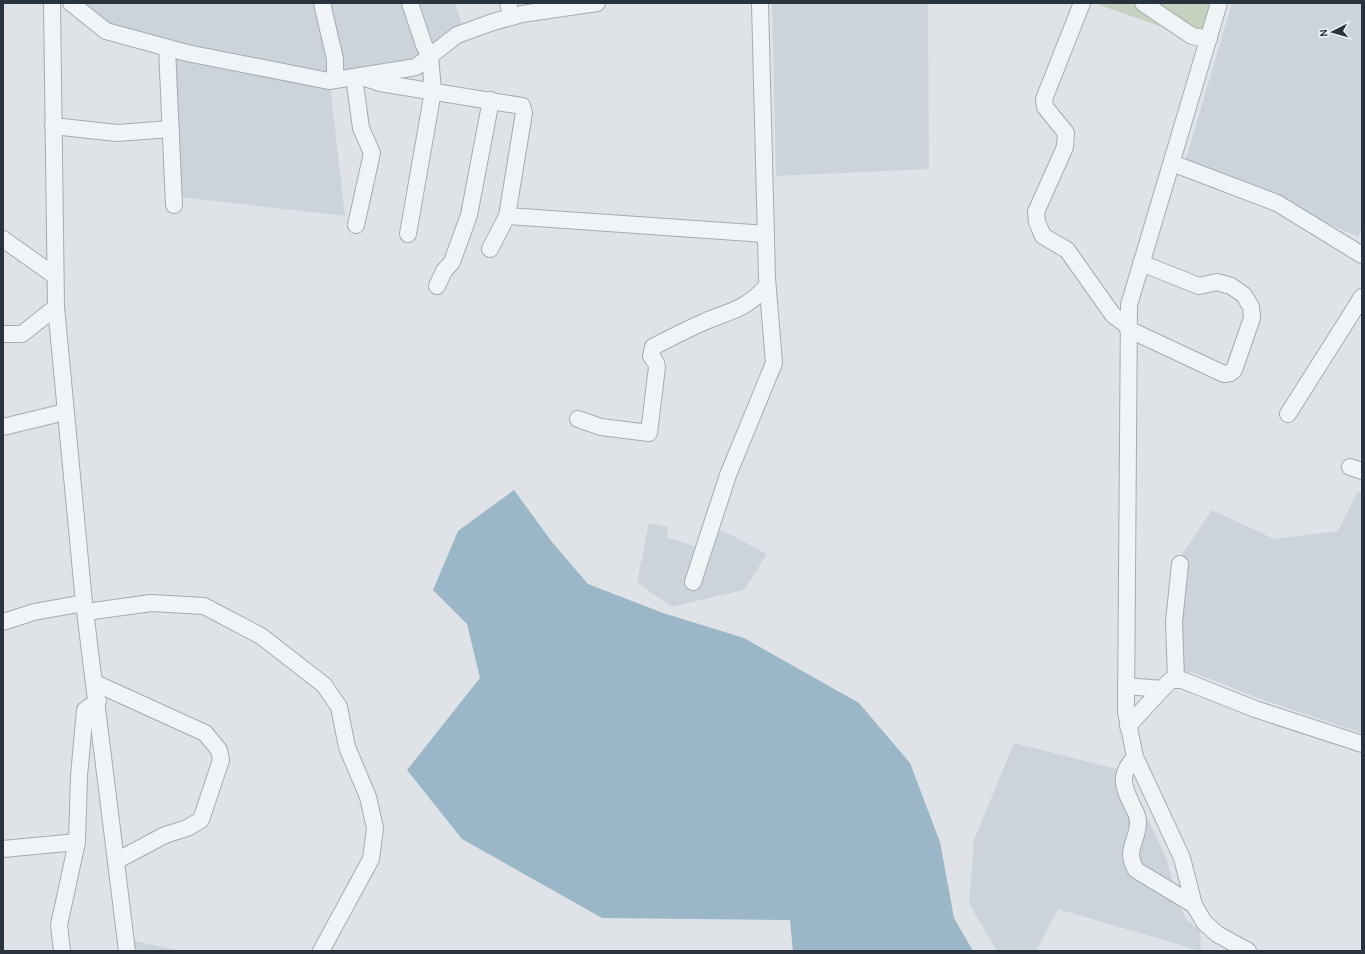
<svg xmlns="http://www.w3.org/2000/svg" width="1365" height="954" viewBox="0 0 1365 954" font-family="'Alegreya Sans',sans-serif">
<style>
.built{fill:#cdd3da}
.green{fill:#c7d1c0}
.water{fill:#9ab6c7}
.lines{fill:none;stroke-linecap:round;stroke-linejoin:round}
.minor-casing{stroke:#a4abb2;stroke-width:18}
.minor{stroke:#f1f4f6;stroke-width:16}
</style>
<rect width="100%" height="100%" fill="#dfe3e8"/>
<g class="built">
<path d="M83,3h372l8,25 -50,36 -84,12 16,140 -166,-19 -6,-153 -59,-16z"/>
<path d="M772,3h156l1,166 -153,7z"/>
<path d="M1232,3h130v225l-4,9 -172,-78z"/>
<path d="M1358,491l4,1v241l-104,-35 -66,-26 -11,1 -6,-108 37,-55 62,29 64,-8z"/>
<path d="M649,523l19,4 -1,11 39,11 8,-23 53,28 -23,36 -73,17 -34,-25z"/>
<path d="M1014,743l114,29 3,11 36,77 11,44 9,16 13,10 1,21 -143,-42 -22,42h-39l-28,-47 5,-64z"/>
<path d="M126,939l55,12h-54z"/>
</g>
<path class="green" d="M1094,3h117l-12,37z"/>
<path class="water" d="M514,490l38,52 36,42 75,29 81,25 115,65 51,60 30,79 14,76 19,33h-180l-3,-31 -188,-2 -140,-79 -55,-69 73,-92 -13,-54 -34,-34 25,-59z"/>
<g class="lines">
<defs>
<g id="minor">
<path d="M52,3l4,304 28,296 43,348"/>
<path d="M71,3l35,28 81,22 142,28 87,-14 41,-32 36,-13 29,-8 75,-11"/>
<path d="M322,3l13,56v21"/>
<path d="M508,3l4,14"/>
<path d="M1082,3l-38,96 1,8 21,26 -1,14 -29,65 1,10 6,14 24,14 46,65 15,11"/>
<path d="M1143,3l49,33 17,3"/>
<path d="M1219,3l-90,302 -3,407 9,45 47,101 12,47 10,17 13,12 31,17"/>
<path d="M167,48l7,157"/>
<path d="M354,77l7,51 11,25 -16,72"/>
<path d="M365,78l15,5 142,23 2,7 -17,103 -17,33"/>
<path d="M53,126l64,7 54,-4"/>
<path d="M1172,163l105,40 85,52"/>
<path d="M507,216l259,18"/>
<path d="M408,234l25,-143 -3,-35 -6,-11 -14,-42"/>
<path d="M3,239l52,37"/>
<path d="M437,286l7,-15 8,-9 17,-47 22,-115"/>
<path d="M1128,329l96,45 6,-1 4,-3 18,-52 -1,-11 -7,-12 -13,-9 -14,-4 -18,4 -58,-23"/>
<path d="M3,334h19l34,-27"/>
<path d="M1288,414l74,-117"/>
<path d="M578,419l23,8 48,6 8,-66 -1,-4 -5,-7 2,-9c17,-9 35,-18 53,-26 27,-11 40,-12 61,-35"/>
<path d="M3,427l62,-15"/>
<path d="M1350,467l12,4"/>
<path d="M693,582l35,-107 46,-112 -7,-85 -7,-275"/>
<path d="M86,612l65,-9 53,3 57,30 63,49 15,22 8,40 21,50 7,31 -4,31 -50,92"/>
<path d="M3,622l31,-10 50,-9"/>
<path d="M1176,679l-2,-57 6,-58"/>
<path d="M95,683l110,50 14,17 2,10 -20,60 -14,8 -22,7 -49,26"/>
<path d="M1126,686l36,3 9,-9h11l73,29 107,35"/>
<path d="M1128,726l34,-37"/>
<path d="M1135,757c-17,19 -12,29 -2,50 3,5 5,9 5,15 0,20 -14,27 -2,48l58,35"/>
<path d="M3,849l74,-7"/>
<path d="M62,951l-3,-26 18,-83 2,-66 6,-66 13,-9"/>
</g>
</defs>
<use href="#minor" class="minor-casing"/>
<use href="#minor" class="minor"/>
</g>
<rect width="1365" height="954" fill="none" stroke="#28333e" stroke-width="8"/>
<g transform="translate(1333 32) rotate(264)" stroke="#eef2f5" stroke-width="3" paint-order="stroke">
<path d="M0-3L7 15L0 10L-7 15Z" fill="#28333e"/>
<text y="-6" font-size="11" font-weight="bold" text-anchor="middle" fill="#28333e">N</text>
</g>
</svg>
